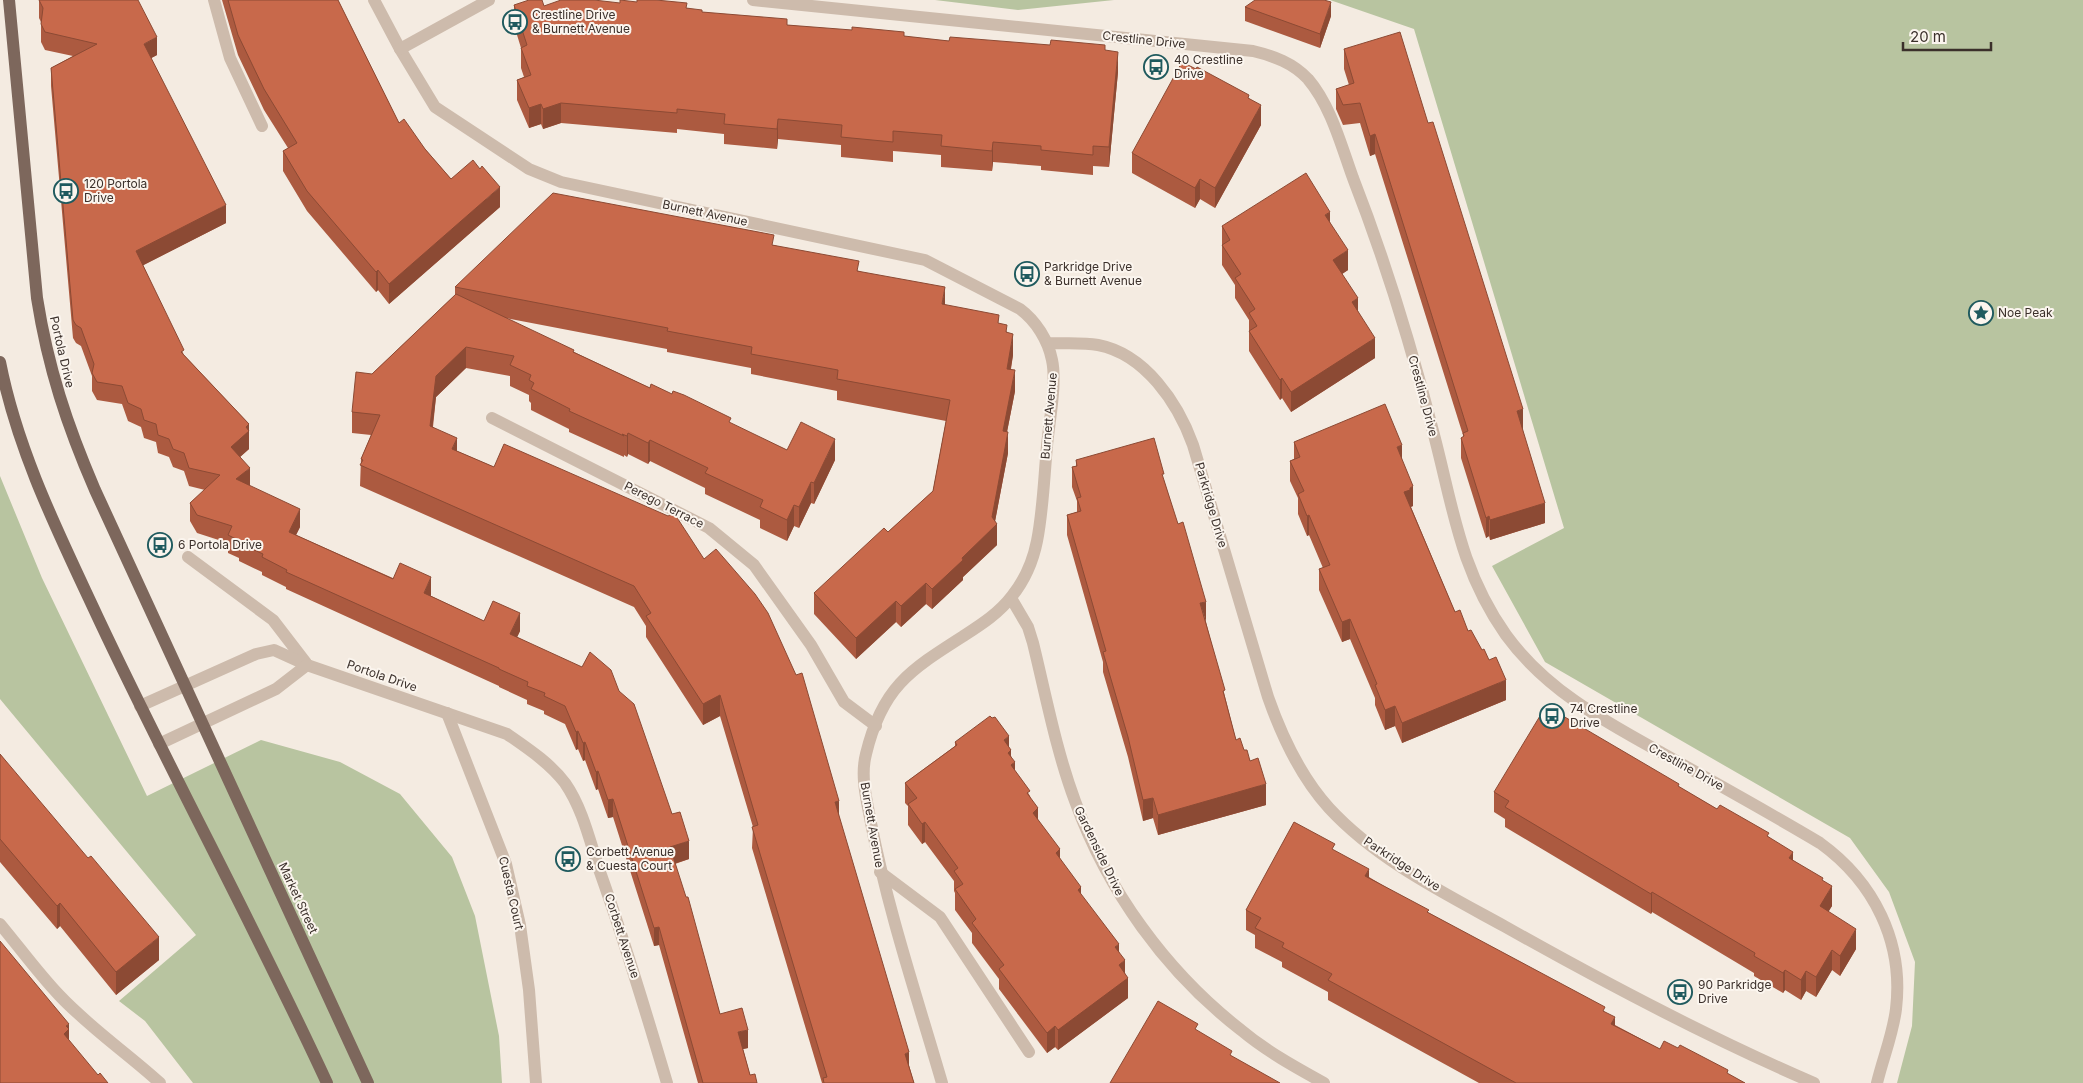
<svg xmlns="http://www.w3.org/2000/svg" width="2083" height="1083" viewBox="0 0 2083 1083" font-family="Inter,sans-serif">
<style>
.green{fill:#b8c4a0}
.lines{fill:none;stroke-linecap:round;stroke-linejoin:round}
.service{stroke:#cdbbac;stroke-width:12}
.minor{stroke:#cdbbac;stroke-width:12}
.primary{stroke:#7d675c;stroke-width:12}
.wall{fill:#ac5a40}
.shaded-wall{fill:#8c4a34}
.building{fill:#c8694b;stroke:#8c4a34}
.labels{text-anchor:middle;stroke-width:4;stroke-linejoin:round;paint-order:stroke}
.poi-label{font-size:12px;fill:#3b302b;stroke:#fbf5ee;text-anchor:start}
.street-label{font-size:12px;fill:#3b302b;stroke:#fbf5ee}
</style>
<rect width="100%" height="100%" fill="#f4ebe1"/>
<g class="green">
<path d="M935,0h179l-96,10z"/>
<path d="M1330,0h753v1083h-186l15,-57 3,-64 -26,-70 -39,-54 -305,-176 -53,-96 72,-38 -150,-499z"/>
<path d="M0,476l42,102 105,218 114,-56 79,22 60,32 52,63 23,59 24,120 3,47h-309l-48,-62 -26,-20 77,-66 -196,-236z"/>
</g>
<g class="lines">
<path class="service" d="M880,872l60,45 89,135"/>
<g class="minor">
<path d="M214,0l16,58 32,68"/>
<path d="M374,0l26,49 35,58 94,62 32,13 364,78 95,49c16,12 28,31 32,51 5,23 -3,62 -5,86 -3,32 -4,65 -10,95 -4,20 -13,40 -25,55 -13,17 -30,28 -47,39 -55,35 -83,52 -99,119 -6,23 1,47 5,69 17,88 46,174 71,260"/>
<path d="M753,0l500,51c21,5 40,12 55,28 23,27 33,66 45,99 32,82 58,167 80,253 20,75 26,137 73,204 40,55 98,86 156,118 53,30 106,59 158,90 54,39 84,99 76,166 -3,25 -13,49 -19,74"/>
<path d="M400,49l89,-49"/>
<path d="M1047,343c17,1 34,-1 51,2 47,9 80,58 95,100l75,252c14,40 32,79 61,111 48,52 115,85 175,118 101,57 203,111 310,157"/>
<path d="M492,418l217,110 45,37 57,80 33,57 32,24"/>
<path d="M188,557l85,63 33,43"/>
<path d="M1011,598l17,29 5,16c13,53 23,107 42,158 32,89 91,171 166,229 25,21 54,37 83,53"/>
<path d="M140,706l116,-52 18,-4 33,15 200,69c20,14 43,29 58,49 18,26 25,59 35,89 25,70 46,140 67,211"/>
<path d="M447,713l59,151 14,61 9,65 7,93"/>
<path d="M159,744l117,-55 31,-24"/>
<path d="M0,924c20,24 38,49 59,71 31,33 68,58 101,88"/>
</g>
<g class="primary">
<path d="M9,0l28,298c11,70 30,127 58,192l273,593"/>
<path d="M0,362c18,92 61,176 100,260 73,155 155,305 227,461"/>
</g>
</g>
<g class="wall">
<path d="M39,0l118,55 -6,3 75,165 -83,42 41,90 65,69v25l-9,8 9,29 51,41 -4,8 135,60v1l53,25 36,10 -3,6 102,54 53,123 17,45 -14,5 45,150 28,34 -5,1 7,26 7,8h-59l-39,-138 -5,1 -41,-129 -5,1 -10,-29 -2,1 -11,-30 -2,1 -5,-12 -2,1 -11,-26 -21,-10v-3l-17,-7v-4l-28,-13v-1l-213,-97v-2l-24,-12v-3l-23,-11v-3l-11,-5v-10l-31,-10 -7,-12v-18l15,-13 -16,-4 -5,-15 -11,-4 -4,-10 -11,-4 -2,-11 -12,-4 -3,-11 -13,-6 -6,-17 -25,-4 -5,-9v-15l-11,-30 -5,-3 -3,-5 -22,-252v-18l22,-12 -28,-6 -4,-8v-20l-2,-4z"/>
<path d="M222,0h116l61,123 26,26 26,30 49,28 -111,97 -11,-14 -2,2 -69,-81 -24,-40v-20l5,-3 -24,-38 -26,-55z"/>
<path d="M620,3l67,5 15,4 85,13 162,16 156,9 13,22 -9,95 -16,-1v9l-52,-5v-4l-48,-4 -1,9 -51,-4v-12l-48,-4v11l-52,-5v-12l-63,-6 -1,10 -53,-5v-10l-47,-5v4l-116,-10 -18,6 -2,-5 -12,4 -12,-28v-20l7,-3 -3,-9v-20l-7,-23v-20l30,1z"/>
<path d="M1245,7l86,9 -11,32 -75,-27z"/>
<path d="M1344,49l179,380 -1,1 23,93 -55,17 -1,-4 -3,2 -25,-80v-20l2,-1v-2l-88,-281 -5,2 -10,-33 -17,2 -7,-16v-20l13,-4 -5,-16z"/>
<path d="M1249,98l12,27 -46,83 -15,-9 -5,9 -63,-35v-20z"/>
<path d="M1330,222l18,48 -6,4 16,37 17,47 -84,54 -9,-14 -2,2 -31,-49v-31l-14,-22v-13l-13,-20v-39z"/>
<path d="M774,245l85,26 86,34 54,19 8,8 6,23 -2,14 4,22 -8,41 1,21 -13,68 2,24 -34,32v3l-31,29 -6,-5 -25,23 -5,-5 -40,37 -42,-45v-21l74,-61 45,-41 13,-70 -109,-21v-9l-86,-17v-6l-84,-16v-3l-161,-31 68,34 76,36 81,36 56,26 48,10 -21,44 -3,-1 -12,25 -5,-2 -7,15 -27,-13v-8l-55,-26v-6l-55,-27 -2,3 -20,-10 -1,3 -3,-2v2l-55,-25v-3l-38,-19v-7l-2,-2v-6l-19,-9v-10l-44,-8 -30,29 -3,30 24,24 37,16 174,49 171,301 75,266h-92l-70,-235 1,-21 -33,-111 -17,9 -57,-88v-11l-12,-19 -274,-121 1,-27 10,-24 -19,-2v-21l20,-38 83,-79v-8z"/>
<path d="M1294,442l108,18 11,46 -2,1 44,105 13,19 38,69 -104,43 -7,-17 -10,4 -10,-25v-7l-25,-59 -8,3 -23,-52v-21l4,-1 -14,-33 -2,1 -9,-22v-16l-8,-17v-20l4,-2z"/>
<path d="M1076,460l88,20 42,142 30,118 14,21 16,44 -108,30 -5,-17 -10,3 -15,-64 -25,-85v-10l-36,-127v-20l10,-3v-11l-5,-14v-20l4,-1z"/>
<path d="M955,742l54,6 6,23 15,25 8,24 43,75 38,56 6,22 3,25 -70,52 -3,-3 -8,6 -48,-64v-10l-27,-36v-10l-17,-23v-17l-1,-2v-10l-29,-39 -3,2 -14,-19v-19l-3,-3v-20l50,-37z"/>
<path d="M0,754l159,206 -43,35 -56,-69 -3,3 -57,-67z"/>
<path d="M1679,787l38,22 52,28 24,23 30,21 9,25 -4,5 28,38 -16,27 -8,-6 -16,27 -10,-6 -5,9 -16,-10 -2,3 -29,-17v-3l-102,-61 -1,2 -146,-87v-8l-11,-7v-20z"/>
<path d="M1335,851l34,26 60,36 176,99 10,13 45,24 68,25 17,9h-266l-151,-83v-8l-46,-25v-5l-27,-14v-13l-9,-5v-20z"/>
</g>
<g class="shaded-wall">
<path d="M1331,2v14l-11,32v-14z"/>
<path d="M157,37v18l-13,7v-18z"/>
<path d="M1118,52v20l-9,95v-20z"/>
<path d="M561,103v20l-18,6v-20z"/>
<path d="M541,104v20l-12,4v-20z"/>
<path d="M1261,105v20l-46,83v-20z"/>
<path d="M778,119v20l-1,10v-20z"/>
<path d="M1375,134v20l-5,2v-20z"/>
<path d="M993,142v20l-1,9v-20z"/>
<path d="M1200,179v20l-5,9v-20z"/>
<path d="M500,187v20l-111,97v-20z"/>
<path d="M226,205v18l-90,46v-18z"/>
<path d="M1330,212v20l-5,-17z"/>
<path d="M1348,250v20l-15,10v-20z"/>
<path d="M378,270v20l-2,2v-20z"/>
<path d="M945,287v21l-3,-4z"/>
<path d="M1358,298v20l-6,-16z"/>
<path d="M1013,334v21l-6,35v-21z"/>
<path d="M1375,338v20l-84,54v-20z"/>
<path d="M466,347v21l-30,29 -6,50v-21l6,-50z"/>
<path d="M1015,370v21l-12,61v-21z"/>
<path d="M1282,378v20l-2,2v-20z"/>
<path d="M1523,409v20l-6,2v-20z"/>
<path d="M249,424v25l-18,16v-18l15,-20z"/>
<path d="M1008,432v21l-14,74 3,-3v21l-34,32v3l-31,29v-20l30,-31 30,-41z"/>
<path d="M628,433v21l-1,3v-21z"/>
<path d="M457,438v21l-5,-10z"/>
<path d="M835,439v21l-21,44v-21z"/>
<path d="M650,440v21l-2,3v-21z"/>
<path d="M1402,445v20l-5,-18z"/>
<path d="M250,468v18l-14,-7z"/>
<path d="M811,482v21l-12,25v-21z"/>
<path d="M1413,486v20l-3,1 -6,-15z"/>
<path d="M1545,503v20l-55,17v-20z"/>
<path d="M794,505v21l-7,15v-21z"/>
<path d="M300,509v18l-11,22v-17z"/>
<path d="M1309,515v20l-2,1v-20z"/>
<path d="M1489,516v20l-3,2v-20z"/>
<path d="M431,577v18l-7,16v-18z"/>
<path d="M926,583v21l-25,23v-21z"/>
<path d="M896,601v21l-40,37v-21z"/>
<path d="M1206,602v20l-6,-19z"/>
<path d="M520,613v18l-10,21v-18z"/>
<path d="M1350,619v20l-8,3v-20z"/>
<path d="M1506,680v20l-104,43v-20z"/>
<path d="M720,695v21l-17,9v-21z"/>
<path d="M1395,706v20l-10,4v-20z"/>
<path d="M578,731v18l-2,1v-18z"/>
<path d="M1009,736v16l2,-2v15l4,-3v20l-11,-42z"/>
<path d="M585,742v18l-2,1v-18z"/>
<path d="M598,771v18l-2,1v-18z"/>
<path d="M1266,784v21l-108,30v-20z"/>
<path d="M1153,798v20l-10,3v-21z"/>
<path d="M613,799v18l-5,1v-18z"/>
<path d="M839,801v21l-4,-20z"/>
<path d="M1038,808v20l-5,-15z"/>
<path d="M925,822v20l-3,2v-20z"/>
<path d="M689,841v18l-19,6v-18z"/>
<path d="M1060,849v20l-4,-16z"/>
<path d="M1793,852v20l-4,-14z"/>
<path d="M1369,869v20l-4,-13z"/>
<path d="M1832,886v20l-12,20v-20z"/>
<path d="M1081,887v20l-3,-17z"/>
<path d="M1652,892v20l-1,2v-20z"/>
<path d="M60,903v23l-3,3v-23z"/>
<path d="M659,927v18l-5,1v-18z"/>
<path d="M1856,929v20l-16,27v-20z"/>
<path d="M159,937v23l-43,35v-23z"/>
<path d="M1119,944v20l-4,-17z"/>
<path d="M1832,950v20l-16,27v-20z"/>
<path d="M1125,960v20l3,-2v20l-70,52v-20l61,-65z"/>
<path d="M1785,970v20l-2,3v-20z"/>
<path d="M1806,971v20l-5,9v-20z"/>
<path d="M1615,1017v20l-4,-13z"/>
<path d="M69,1024v21l-5,-11 2,-8z"/>
<path d="M1055,1026v21l-8,6v-20z"/>
<path d="M748,1030v18l-10,2v-18z"/>
<path d="M909,1052v21l-4,-19z"/>
</g>
<g class="building">
<path d="M39,0h99l19,37 -13,7 82,161 -90,46 48,99 -3,2 68,72 -3,3 3,4 -18,16 19,21 -14,11 64,30 -11,23 104,47 7,-16 31,14 -7,16 60,28 9,-20 27,12 -10,21 72,33 8,-15 21,18 8,21 15,13 38,110 8,-2 9,29 -19,6 16,50h2l32,117 22,-6 6,22 -10,2 12,43 5,-1 2,9h-54l-44,-156 -5,1 -41,-129 -5,1 -10,-29 -2,1 -11,-30 -2,1 -5,-12 -2,1 -11,-26 -21,-10 1,-3 -18,-7 1,-4 -29,-13v-1l-213,-96 1,-2 -25,-13 1,-3 -24,-11 1,-2 -12,-6 4,-9 -35,-11 -7,-12 30,-28 -31,-7 -5,-15 -11,-4 -4,-10 -11,-4 -2,-11 -12,-4 -3,-11 -13,-6 -6,-17 -25,-4 -5,-9 2,-9 -13,-36 -5,-3 -3,-5 -22,-252 46,-24 -52,-12 -4,-8 2,-16z"/>
<path d="M228,0h110l61,123 5,-4 21,30 26,30 22,-19 7,9 2,-3 18,21 -111,97 -11,-14 -2,2 -69,-81 -24,-40 14,-8 -33,-54 -26,-54z"/>
<path d="M529,0h13l2,6 17,-6h33l26,3v-3l17,2v-2h19l31,3 -1,5 16,2v2l85,7v6l65,5v-3l52,5v4l45,5 1,-4 100,8 1,-5 54,5v5l13,2 -9,95 -16,-1v9l-52,-5v-4l-48,-4 -1,9 -51,-5 1,-11 -49,-4v11l-52,-5 1,-12 -64,-6 -1,10 -53,-5 1,-10 -48,-5v4l-116,-10 -18,6 -2,-5 -12,4 -12,-28 14,-5 -10,-27 6,-3 -13,-40z"/>
<path d="M1255,0h69l7,2 -11,32 -75,-27z"/>
<path d="M1400,32l28,91 5,-1 90,287 -6,2 28,92 -55,17 -1,-4 -3,2 -25,-80 3,-2 -1,-3 5,-2 -93,-297 -5,2 -10,-33 -17,2 -7,-16 18,-6 -10,-34z"/>
<path d="M1182,62l14,7 1,-2 52,28 -1,3 13,7 -46,83 -15,-9 -5,9 -63,-35z"/>
<path d="M1306,173l24,39 -5,3 23,35 -15,10 25,38 -6,4 23,36 -84,54 -9,-14 -2,2 -31,-49 8,-5 -8,-13 6,-4 -20,-31 6,-4 -19,-29 8,-5 -8,-14z"/>
<path d="M553,193l221,42 -2,10 87,16 -2,10 88,16 -3,17 57,11 -1,8 9,2 -1,7 7,2 -6,35 8,1 -12,61 5,1 -16,85 5,7 -35,34 1,2 -31,29 -6,-6 -25,23 -5,-5 -40,37 -42,-45 70,-65 4,4 45,-41 17,-91 -113,-21 1,-9 -87,-16 1,-7 -85,-16 1,-3 -213,-41z"/>
<path d="M456,294l118,56 -1,2 77,36 1,-4 21,10 1,-3 11,4 47,23 -2,4 58,28 14,-28 34,17 -21,44 -3,-1 -12,25 -5,-2 -7,15 -27,-13 3,-7 -58,-27 3,-5 -58,-28 -2,3 -20,-10 -1,3 -5,-2 2,2 -55,-25 1,-2 -39,-20 3,-6 -5,-3 2,-5 -21,-10 4,-9 -48,-9 -30,29 -6,50 27,12 -5,11 42,18 10,-23 164,72 6,-3 30,46 12,-10 39,45 13,19 28,62 6,-2 37,128 -4,1 74,250 -4,2 9,29h-90l-1,-5 4,-1 -75,-250 6,-2 -38,-130 -17,9 -57,-88 5,-3 -17,-27 -274,-121 3,-5 -2,-1 19,-44 -28,-3 4,-40 16,2z"/>
<path d="M1385,404l17,41 -5,2 16,39 -3,2v2l-6,2 51,120 5,-2 8,21 3,-1 11,20 2,-1 5,11 7,-3 10,23 -104,43 -7,-17 -10,4 -10,-25 2,-1 -27,-65 -8,3 -23,-53 11,-4 -21,-50 -2,1 -9,-22 6,-3 -14,-30 10,-4 -6,-15z"/>
<path d="M1154,438l10,36h-2l16,50 5,-2 23,80 -6,1 25,87 -2,1 13,49 4,-2 4,12h3l3,11 8,-3 8,26 -108,31 -5,-17 -10,2 -15,-63 -25,-85 3,-1 -39,-136 14,-4 -4,-13 4,-1 -9,-30 5,-1 -1,-6z"/>
<path d="M1546,706l133,78 -1,2 39,23 3,-4 49,28 -2,3 26,16 -4,6 34,20 -1,2 10,6 -12,20 36,23 -16,27 -8,-6 -16,27 -10,-6 -5,9 -16,-10 -2,3 -29,-17 1,-3 -103,-61 -1,2 -146,-87 4,-6 -15,-9z"/>
<path d="M990,716l2,2 3,-1 14,19 -5,4 7,10 -3,3 7,9 -4,3 19,26 -3,2 11,15 -5,5 27,36 -4,4 25,34 -3,3 41,54 -4,3 10,13 -6,5 9,13 -70,52 -3,-4 -8,7 -48,-64 5,-4 -32,-42 4,-4 -21,-30 8,-5 -9,-13 4,-3 -33,-46 -3,2 -14,-20 9,-6 -12,-15 52,-38 -2,-3z"/>
<path d="M0,754l88,104 3,-2 68,81 -43,35 -56,-69 -3,3 -57,-67z"/>
<path d="M1294,822l41,22 -3,5 37,20 -4,7 64,34 -2,2 178,95 -2,4 12,6 -4,7 49,25 4,-8 14,7 2,-3 48,25 -1,3 18,10h-229l-188,-103 4,-6 -50,-27 2,-4 -29,-15 6,-10 -15,-8z"/>
<path d="M0,941l69,83 -3,2 3,3 -5,5 34,41 2,-2 8,10h-108z"/>
<path d="M1158,1001l40,23 -3,5 37,22 -2,4 50,28h-170z"/>
</g>
<defs>
<symbol id="bus-ring" viewBox="-11 -11 22 22"><circle r="9.5" fill="#fbf5ee" stroke="#1f5a5e" stroke-width="1.5"/><path d="M-5-6H5V4H4V6H2V4H-2V6H-4V4H-5ZM-3.5-4V0h7V-4ZM-3.5 1.2v1.5H-2V1.2ZM2 1.2v1.5H3.5V1.2Z" fill="#1f5a5e"/></symbol>
<symbol id="sight-ring" viewBox="-11 -11 22 22"><circle r="9.5" fill="#fbf5ee" stroke="#1f5a5e" stroke-width="1.5"/><path d="M0-6L1.8-2.2L6-1.7L2.9 1.2L3.7 5.4L0 3.3L-3.7 5.4L-2.9 1.2L-6-1.7L-1.8-2.2Z" fill="#1f5a5e"/></symbol>
</defs>
<g fill-rule="evenodd">
<use href="#bus-ring" x="501" y="8" width="28" height="28"/>
<use href="#bus-ring" x="1142" y="53" width="28" height="28"/>
<use href="#bus-ring" x="52" y="177" width="28" height="28"/>
<use href="#bus-ring" x="1013" y="260" width="28" height="28"/>
<use href="#sight-ring" x="1967" y="299" width="28" height="28"/>
<use href="#bus-ring" x="146" y="531" width="28" height="28"/>
<use href="#bus-ring" x="1538" y="702" width="28" height="28"/>
<use href="#bus-ring" x="554" y="845" width="28" height="28"/>
<use href="#bus-ring" x="1666" y="978" width="28" height="28"/>
</g>
<g class="labels">
<g class="poi-label">
<text x="532" y="19">Crestline Drive<tspan x="532" dy="14">&amp; Burnett Avenue</tspan></text>
<text x="1174" y="64">40 Crestline<tspan x="1174" dy="14">Drive</tspan></text>
<text x="84" y="188">120 Portola<tspan x="84" dy="14">Drive</tspan></text>
<text x="1044" y="271">Parkridge Drive<tspan x="1044" dy="14">&amp; Burnett Avenue</tspan></text>
<text x="1998" y="317">Noe Peak</text>
<text x="178" y="549">6 Portola Drive</text>
<text x="1570" y="713">74 Crestline<tspan x="1570" dy="14">Drive</tspan></text>
<text x="586" y="856">Corbett Avenue<tspan x="586" dy="14">&amp; Cuesta Court</tspan></text>
<text x="1698" y="989">90 Parkridge<tspan x="1698" dy="14">Drive</tspan></text>
</g>
<g class="street-label">
<text transform="translate(1144 40) rotate(6)" y="4">Crestline Drive</text>
<text transform="translate(705 213) rotate(12)" y="4">Burnett Avenue</text>
<text transform="translate(62 352) rotate(77)" y="4">Portola Drive</text>
<text transform="translate(1423 396) rotate(75)" y="4">Crestline Drive</text>
<text transform="translate(1049 416) rotate(-85)" y="4">Burnett Avenue</text>
<text transform="translate(664 505) rotate(27)" y="4">Perego Terrace</text>
<text transform="translate(1211 505) rotate(74)" y="4">Parkridge Drive</text>
<text transform="translate(382 676) rotate(19)" y="4">Portola Drive</text>
<text transform="translate(1686 767) rotate(29)" y="4">Crestline Drive</text>
<text transform="translate(872 825) rotate(80)" y="4">Burnett Avenue</text>
<text transform="translate(1099 851) rotate(64)" y="4">Gardenside Drive</text>
<text transform="translate(1402 864) rotate(33)" y="4">Parkridge Drive</text>
<text transform="translate(511 893) rotate(77)" y="4">Cuesta Court</text>
<text transform="translate(298 898) rotate(65)" y="4">Market Street</text>
<text transform="translate(622 936) rotate(72)" y="4">Corbett Avenue</text>
</g>
</g>
<path d="M1903 42v8h88v-8" fill="none" stroke="#3b302b" stroke-width="2.5"/>
<text x="1910" y="42" font-size="15" fill="#3b302b" stroke="#fbf5ee" stroke-width="4" paint-order="stroke">20 m</text>
</svg>
